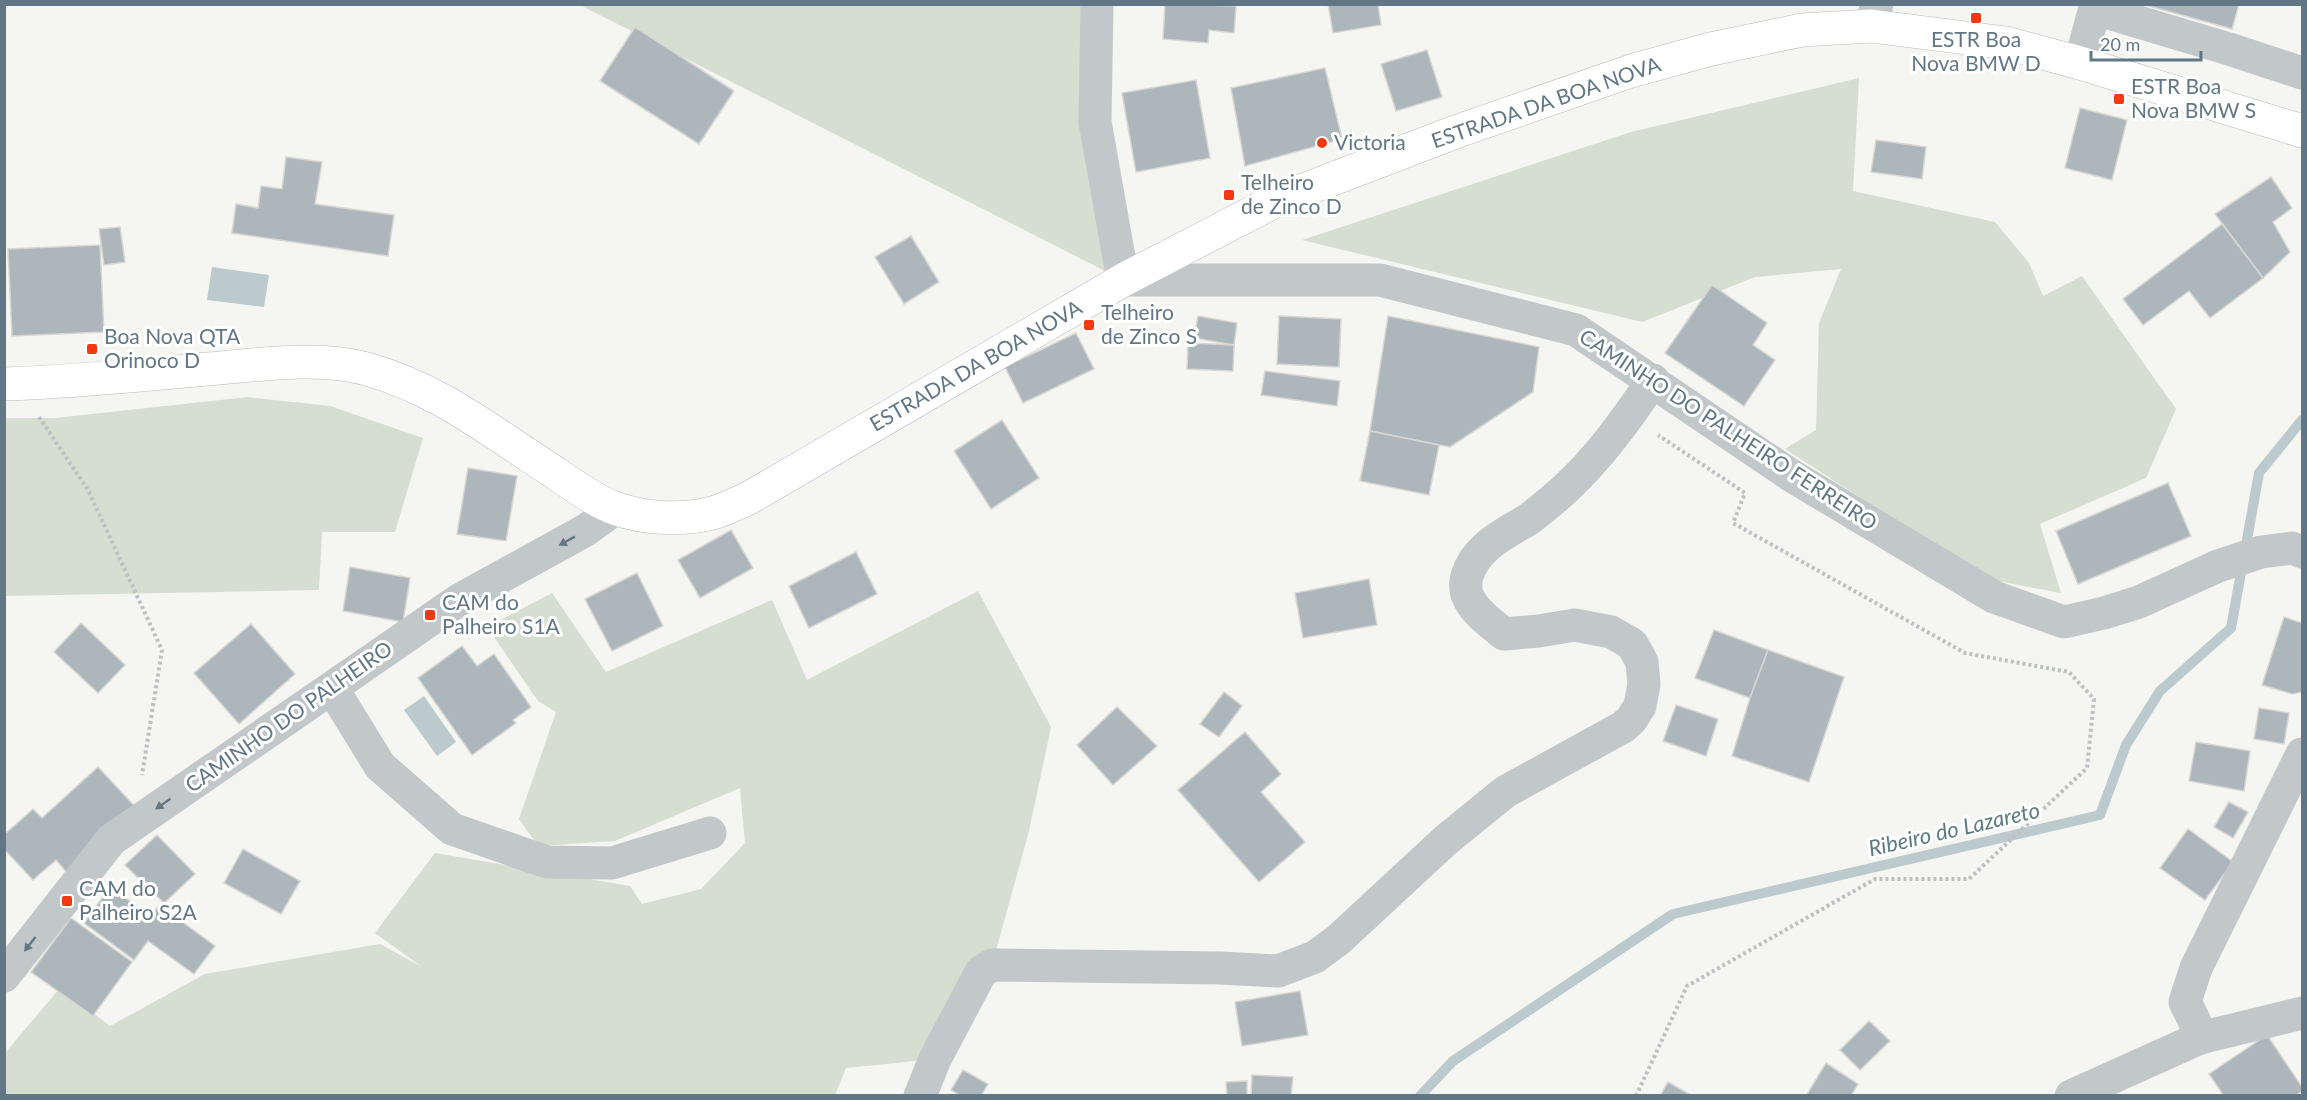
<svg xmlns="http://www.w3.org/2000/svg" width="2307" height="1100" viewBox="0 0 2307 1100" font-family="Lato,sans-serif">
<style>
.green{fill:#d6ddd1}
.water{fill:#bccace}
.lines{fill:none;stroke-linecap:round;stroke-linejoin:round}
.stream{stroke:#bccace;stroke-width:10}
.building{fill:#adb6bb;stroke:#d6d6d4;stroke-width:1.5}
.major-casing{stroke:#b5babd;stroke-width:34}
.path{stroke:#bdc0c2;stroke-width:4;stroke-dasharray:3 3;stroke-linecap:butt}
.minor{stroke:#c2c7ca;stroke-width:33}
.major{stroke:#fff;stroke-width:33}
.oneway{fill:#617785}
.poi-dot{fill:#f43812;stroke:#fff;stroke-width:2}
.labels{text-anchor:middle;stroke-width:6;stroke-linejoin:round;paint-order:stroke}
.poi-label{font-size:21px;fill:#617785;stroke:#fff;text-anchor:start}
.street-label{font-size:21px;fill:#617785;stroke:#fff}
.water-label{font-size:22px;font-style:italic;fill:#5c7b83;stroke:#fff}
</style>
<rect width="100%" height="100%" fill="#f5f5f1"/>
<g class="green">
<path d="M580,5h517l26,275z"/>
<path d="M1859,78l-6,113 142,31 34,41 14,33 39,-20 94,133 -30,69 -106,46 21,69 -74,-14 -202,-130 31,-19 3,-107 22,-54 -86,8 -113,45 -340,-82 329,-108z"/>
<path d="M248,397l82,9 93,32 -28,94h-73l-3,58 -314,6v-178h51z"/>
<path d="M978,591l73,136 -22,104 -37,134 -57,94 -89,9 -11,27 -830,1v-43l55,-65 50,38 95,-52 175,-30 42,23 -47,-34 60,-80 195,33 12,18 59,-15 44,-46 -5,-55 -125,53 -77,5 -19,-27 37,-107 -18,-11 -51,-74 65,-34 54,79 166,-72 35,80z"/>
</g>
<g class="water">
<path d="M212,267l57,8 -5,32 -57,-7z"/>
<path d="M424,696l32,46 -19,14 -33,-46z"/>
</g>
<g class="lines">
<path class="stream" d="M1420,1096l33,-35 220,-147 427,-99 26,-70 34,-54 71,-63 28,-155 43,-53"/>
</g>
<g class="building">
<path d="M1165,4l71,2 -2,27 -25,-3 -1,13 -45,-4z"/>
<path d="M1328,4h50l3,21 -48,8z"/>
<path d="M2142,4h97l-7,25z"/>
<path d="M635,27l99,64 -35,53 -99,-63z"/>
<path d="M1427,50l15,47 -46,14 -15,-47z"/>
<path d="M1325,68l17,71 -97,27 -14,-78z"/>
<path d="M1196,80l14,78 -74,14 -14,-79z"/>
<path d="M2080,108l47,12 -15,60 -47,-12z"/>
<path d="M1876,140l50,7 -4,32 -51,-7z"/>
<path d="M286,157l36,5 -7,42 79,11 -6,41 -156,-23 4,-29 22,4 3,-22 21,3z"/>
<path d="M2271,177l21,31 -19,14 17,30 -27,26 -48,-64z"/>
<path d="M2222,224l41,54 -53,40 -21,-27 -46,34 -20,-26z"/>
<path d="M120,227l5,35 -21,3 -5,-36z"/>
<path d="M911,236l28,46 -35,22 -29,-47z"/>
<path d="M100,245l4,87 -92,4 -4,-87z"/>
<path d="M1712,285l55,38 -14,22 22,15 -31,46 -79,-53z"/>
<path d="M1198,316l39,7 -3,22 -40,-7z"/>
<path d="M1279,316l62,3 -2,48 -62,-3z"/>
<path d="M1388,316l151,31 -6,45 -83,55 -80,-16z"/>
<path d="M1076,333l18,36 -71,34 -18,-36z"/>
<path d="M1188,343l46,2 -1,26 -46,-2z"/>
<path d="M1265,371l75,10 -3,25 -76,-11z"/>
<path d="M1002,420l37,58 -48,31 -37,-58z"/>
<path d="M1370,431l69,14 -10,50 -69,-14z"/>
<path d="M468,468l49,8 -11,65 -49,-7z"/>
<path d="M2168,483l23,53 -113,48 -22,-53z"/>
<path d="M731,530l22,38 -53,30 -22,-38z"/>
<path d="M856,552l21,42 -68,34 -20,-42z"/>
<path d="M350,567l60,11 -7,44 -60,-11z"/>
<path d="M637,573l26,53 -51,25 -27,-52z"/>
<path d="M1369,579l8,46 -74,13 -8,-45z"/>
<path d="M2284,617l18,6v69l-10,2 -30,-9z"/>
<path d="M81,623l44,42 -27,28 -44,-41z"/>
<path d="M251,624l44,50 -56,50 -45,-51z"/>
<path d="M1714,630l54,20 -18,48 -55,-20z"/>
<path d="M462,646l15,20 17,-12 37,53 -18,13 3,3 -44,32 -54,-77z"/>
<path d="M1768,650l76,27 -35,105 -77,-26 18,-58z"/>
<path d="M1224,692l18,14 -23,31 -19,-13z"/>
<path d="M1676,705l42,14 -12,37 -43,-15z"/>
<path d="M1117,707l40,39 -44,39 -36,-40z"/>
<path d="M2259,708l30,5 -5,31 -30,-5z"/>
<path d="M1245,732l36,42 -20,18 44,50 -46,40 -81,-92z"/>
<path d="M2196,742l54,9 -6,40 -55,-10z"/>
<path d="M98,767l41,44 -70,64 -13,-15 -23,20 -29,-31v-14l29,-26 9,9z"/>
<path d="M2229,802l19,10 -15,26 -19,-11z"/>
<path d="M2188,829l45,33 -28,38 -45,-32z"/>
<path d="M157,835l38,39 -31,29 -39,-38z"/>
<path d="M243,849l57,32 -19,33 -57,-31z"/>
<path d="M110,887l41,29 8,-11 56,41 -21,28 -46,-33 -14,19 -50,-37z"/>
<path d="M71,918l61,44 -39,54 -62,-44z"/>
<path d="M1300,991l8,44 -66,11 -7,-44z"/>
<path d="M1869,1021l21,20 -30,29 -20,-20z"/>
<path d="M2267,1035l35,52v4l-7,5h-71l-15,-22z"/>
<path d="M1826,1063l32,21 -7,12h-45z"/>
<path d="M963,1070l25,14 -7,12h-20l-10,-6z"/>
<path d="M1252,1075l41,2 -2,19h-40z"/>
<path d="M1247,1081v15h-20l-1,-14z"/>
<path d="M1668,1082l21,12 -1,2h-28z"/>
</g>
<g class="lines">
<defs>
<path id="major" d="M4,384c68,-2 136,-9 204,-15 50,-4 113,-14 162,1 70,20 121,62 181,100 19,13 45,32 66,39 29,10 69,12 99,3 11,-4 22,-9 33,-14l374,-218 152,-79 183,-70 173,-60 80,-22 91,-19 69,-4 135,17 74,20 222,68"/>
</defs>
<use href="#major" class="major-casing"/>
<g class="path">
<path d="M39,417l49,73 74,160 -20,125"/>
<path d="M1636,1096l51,-110 188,-107h94l118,-111 7,-69 -25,-27 -104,-19 -232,-130 12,-30 -87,-58"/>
</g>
<g class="minor">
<path d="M1097,4l-2,118 28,158h257l196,50 216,146 202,121 70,25 40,-9 35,-11 79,-36 43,-14 31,-4 10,4"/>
<path d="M2095,9l134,40 73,24"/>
<path d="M1871,26l6,-22"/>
<path d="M2080,63l16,-59"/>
<path d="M332,688l48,78 72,63 95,33 65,1 98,-30"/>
<path d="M4,976l107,-136 348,-240 127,-70 30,-22"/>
<path d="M2200,1038l-6,-18 -9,-18 11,-34 106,-214"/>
<path d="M920,1096l15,-37 46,-87 11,-7 228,3 58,3 37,-14 23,-17 108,-100 59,-48 118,-65 8,-7 9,-14 4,-22 -2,-22 -10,-18 -21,-12 -36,-7 -36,6 -35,3c-17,-14 -45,-32 -37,-58 9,-30 38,-42 62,-57 12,-9 24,-19 35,-29 35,-32 63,-71 89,-110"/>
<path d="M2071,1096l129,-58 102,-25"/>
</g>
<use href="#major" class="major"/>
</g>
<defs><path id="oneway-solid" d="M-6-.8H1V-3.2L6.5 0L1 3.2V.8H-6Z" transform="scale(1.5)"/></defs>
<g class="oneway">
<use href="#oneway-solid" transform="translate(567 541) rotate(151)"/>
<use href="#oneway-solid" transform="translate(163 804) rotate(145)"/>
<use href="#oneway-solid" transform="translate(30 944) rotate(128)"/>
</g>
<g class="poi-dot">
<rect x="1970" y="12" width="12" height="12" rx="3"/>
<rect x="2113" y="93" width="12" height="12" rx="3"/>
<circle cx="1322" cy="143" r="6"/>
<rect x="1223" y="189" width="12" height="12" rx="3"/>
<rect x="1083" y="319" width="12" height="12" rx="3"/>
<rect x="86" y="343" width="12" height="12" rx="3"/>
<rect x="424" y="609" width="12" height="12" rx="3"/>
<rect x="61" y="895" width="12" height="12" rx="3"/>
</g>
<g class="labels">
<g class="poi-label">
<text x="1976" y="47" text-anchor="middle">ESTR Boa<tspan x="1976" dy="24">Nova BMW D</tspan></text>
<text x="2131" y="94">ESTR Boa<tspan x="2131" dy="24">Nova BMW S</tspan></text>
<text x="1334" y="150">Victoria</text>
<text x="1241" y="190">Telheiro<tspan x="1241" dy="24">de Zinco D</tspan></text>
<text x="1101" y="320">Telheiro<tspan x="1101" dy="24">de Zinco S</tspan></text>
<text x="104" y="344">Boa Nova QTA<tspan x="104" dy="24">Orinoco D</tspan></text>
<text x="442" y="610">CAM do<tspan x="442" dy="24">Palheiro S1A</tspan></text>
<text x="79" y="896">CAM do<tspan x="79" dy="24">Palheiro S2A</tspan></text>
</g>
<g class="street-label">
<text transform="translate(1546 103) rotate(-19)" y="7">ESTRADA DA BOA NOVA</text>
<text transform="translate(976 366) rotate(-30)" y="7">ESTRADA DA BOA NOVA</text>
<text transform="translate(1728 430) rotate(33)" y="7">CAMINHO DO PALHEIRO FERREIRO</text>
<text transform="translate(289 717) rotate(-35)" y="7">CAMINHO DO PALHEIRO</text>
</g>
<g class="water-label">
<text transform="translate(1954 829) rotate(-13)" y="8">Ribeiro do Lazareto</text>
</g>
</g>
<rect width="2307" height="1100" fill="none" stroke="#617785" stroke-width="12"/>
<path d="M2091 51v9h110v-9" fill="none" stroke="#617785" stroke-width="3"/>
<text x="2100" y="51" font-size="18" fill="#617785" stroke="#ffffff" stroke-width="4.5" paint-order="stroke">20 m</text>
</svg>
